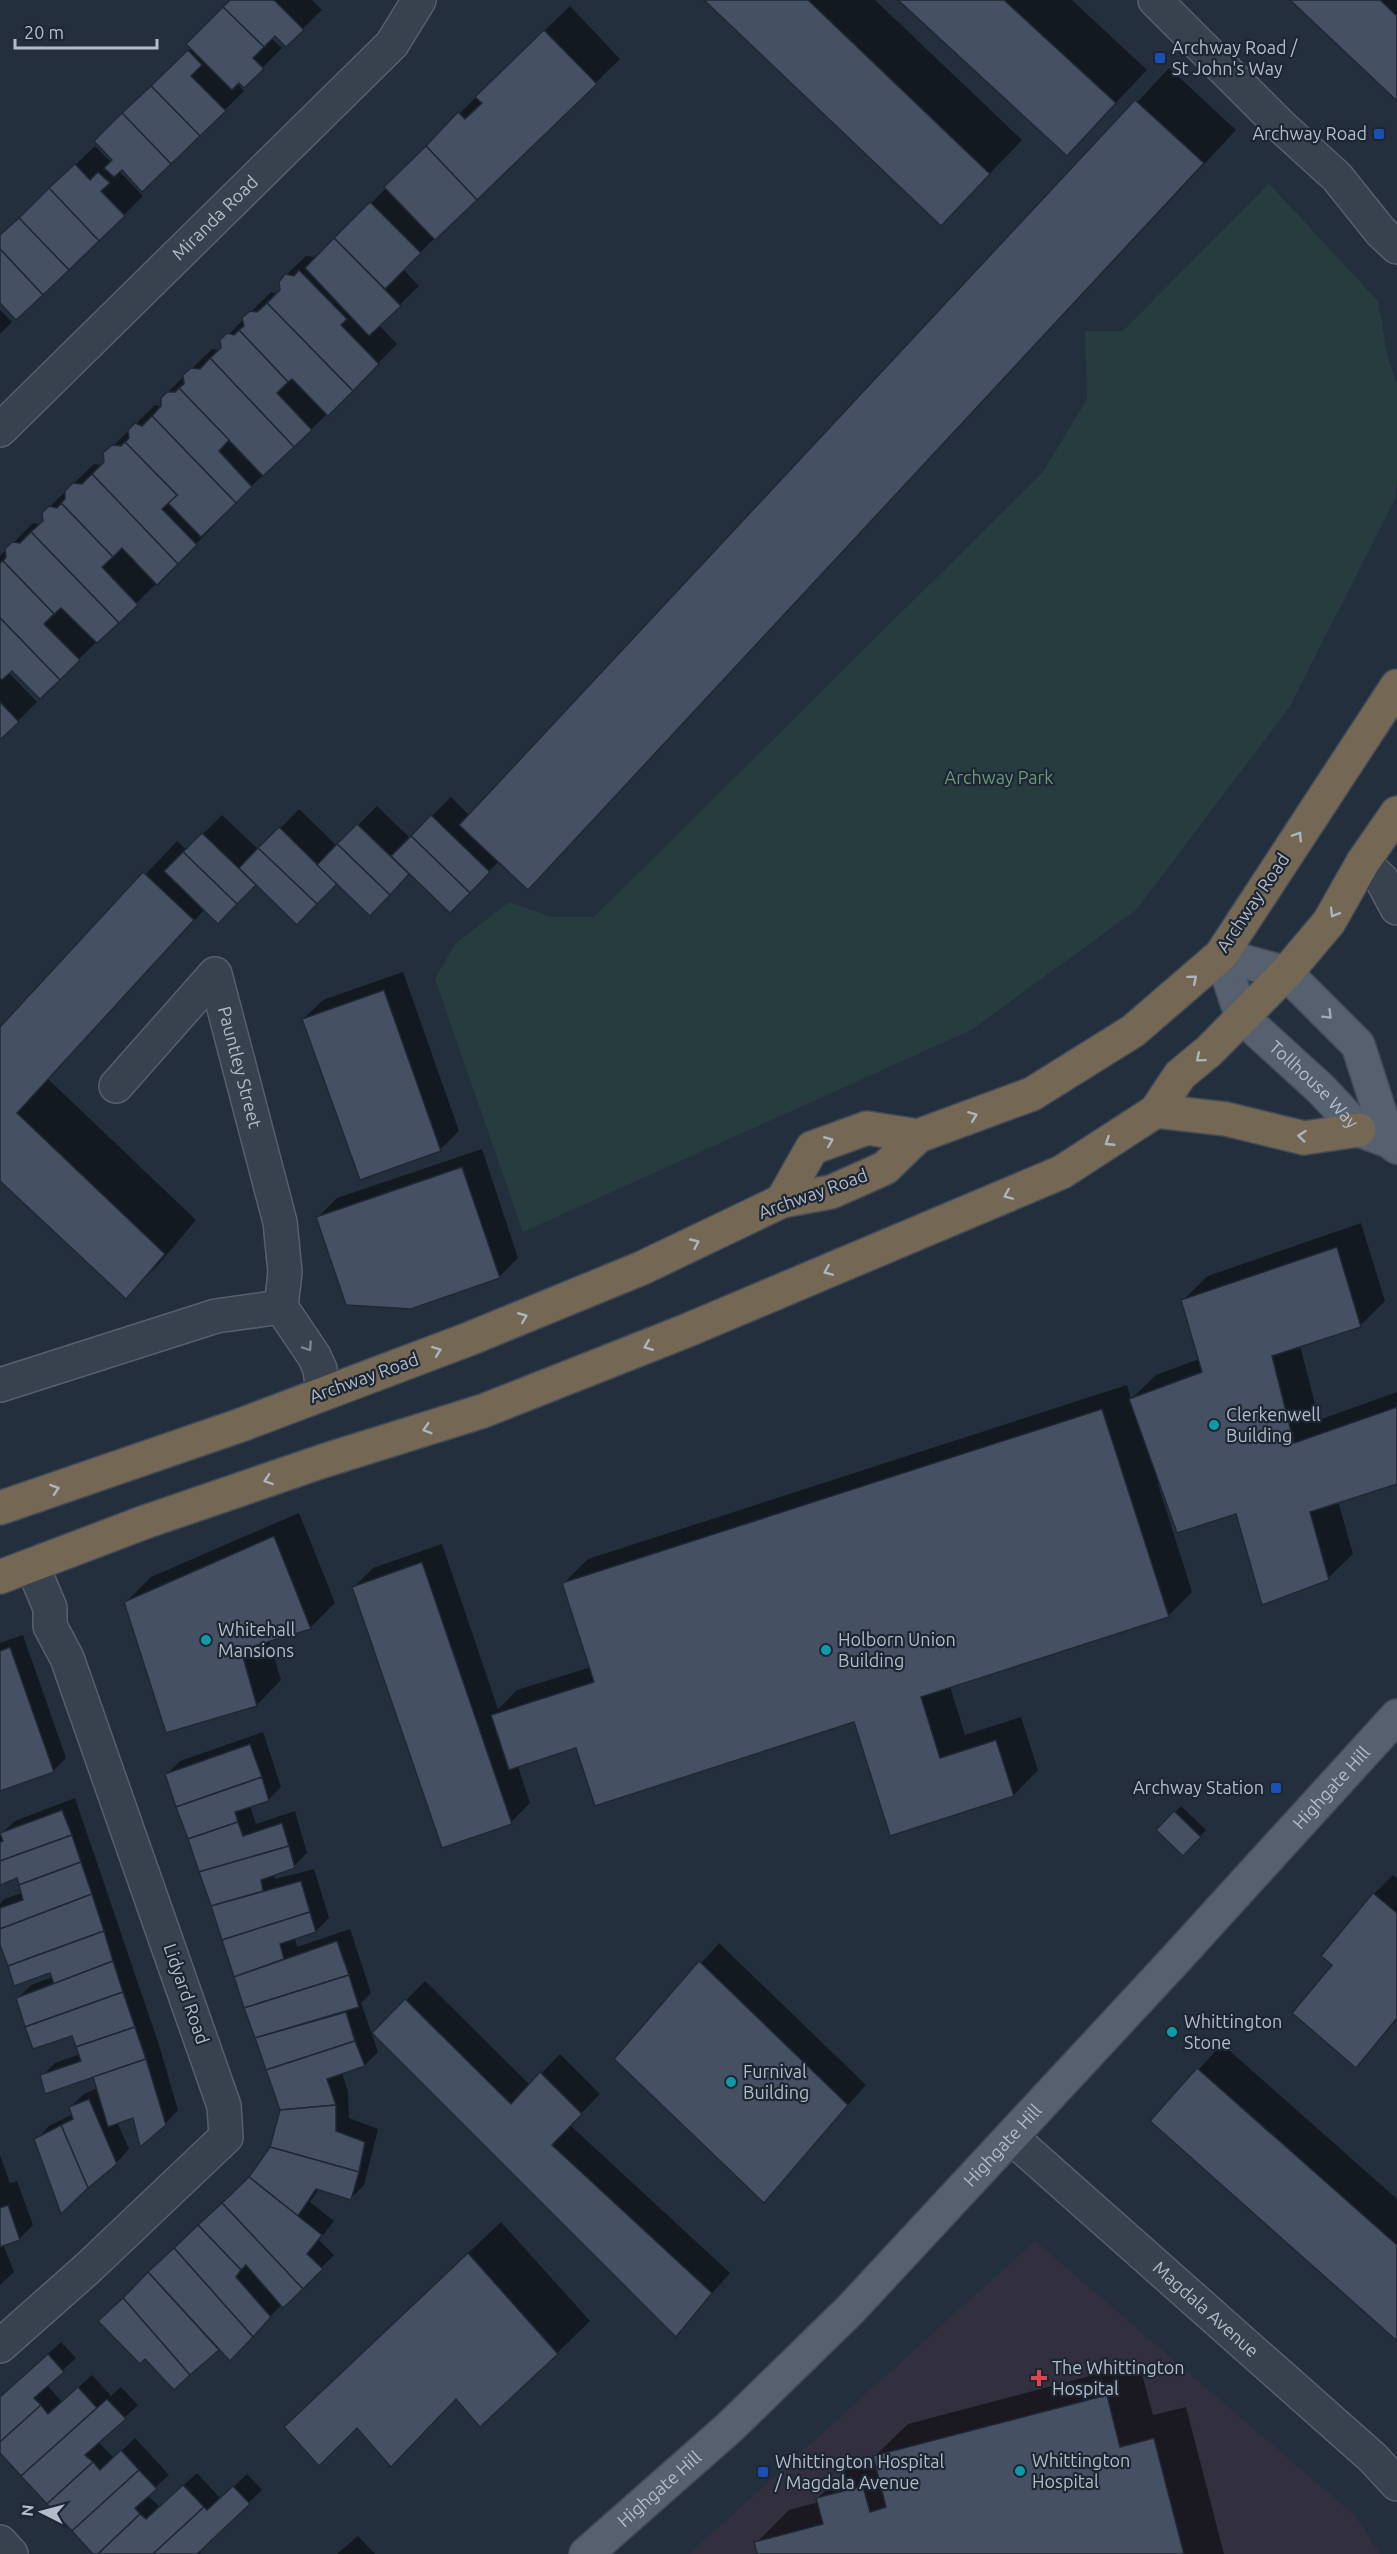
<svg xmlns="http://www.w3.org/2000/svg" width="1397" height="2554" viewBox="0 0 1397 2554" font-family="Ubuntu,sans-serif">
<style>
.medical{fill:#32303f}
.green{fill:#263c3f}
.shadow{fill:#0007}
.building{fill:#455162;stroke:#1f2835;stroke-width:1.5}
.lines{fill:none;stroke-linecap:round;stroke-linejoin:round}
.minor-casing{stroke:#565f6c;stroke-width:36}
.major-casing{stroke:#414a57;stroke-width:36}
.highway-casing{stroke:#434c59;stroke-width:36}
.minor{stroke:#38414e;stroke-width:33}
.major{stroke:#56606e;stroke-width:33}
.highway{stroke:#746855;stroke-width:33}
.oneway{stroke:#aeb4bd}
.oneway2{stroke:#a1aab7}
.oneway3{stroke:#7c8592}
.transit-dot{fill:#1a4fb4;stroke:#1d2633;stroke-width:2}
.culture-dot{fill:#0f9aa8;stroke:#1d2633;stroke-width:2}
.health-dot{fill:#e0444e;stroke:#1d2633;stroke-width:2}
.labels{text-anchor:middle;stroke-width:4.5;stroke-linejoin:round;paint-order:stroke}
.poi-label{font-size:18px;fill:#b4bcc9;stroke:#1d2633;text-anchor:start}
.street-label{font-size:18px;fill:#b4bcc9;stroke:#1d2633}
.park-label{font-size:18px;fill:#6b9a76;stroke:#1d2633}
</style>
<rect width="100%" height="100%" fill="#242f3e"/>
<path class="medical" d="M1035,2241l320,275 25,38h-691z"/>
<path class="green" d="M1269,184l109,117 10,58 9,25v96l-2,19 -106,209 -153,202 -165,120 -448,202 -88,-253 20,-35 54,-42 43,15h42l449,-445 44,-73 -2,-68h38z"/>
<g class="shadow">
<path d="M232,0h80l10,10 -36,35 -11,-12 -4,5 11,10 -38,38 -5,-5 -2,2 7,8 -101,99 -20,-21 -3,3 23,24 -19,19 -124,86v-64l95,-91 16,16 2,-2 2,-38 77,-75z"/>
<path d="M706,0h169l147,140 -81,84z"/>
<path d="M900,0h172l75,70 -80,84z"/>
<path d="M1293,0h104v99z"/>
<path d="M570,6l50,53 -217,210 16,17 -40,39 18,19 -50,51 -134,128 2,2 -59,59 -116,113 -28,-28 -4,3 29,30 -37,37v-183l33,-33 8,2 4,-4 -2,-8 51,-49 8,1 3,-3v-8l50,-49 8,2 -1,-9 50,-49 8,1 2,-2v-7l49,-49 7,2 8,-19 20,-19 8,1 5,-5 2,2 163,-165z"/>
<path d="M1169,68l67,62 -708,758 -29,-27 -49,50 -40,-38 -21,22 -51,-13 -82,1 -18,20 -33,6 -157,170 148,141 -38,45 -32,32 -126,-118v-150l177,-188 10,9 35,-35 37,35 40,-41 38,37 40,-40 33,32 41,-41 19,19z"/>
<path d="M0,310l12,12 -12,12z"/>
<path d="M403,972l56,159 -19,19 -137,-131 20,-19z"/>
<path d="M482,1149l36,109 -19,19 -181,-60 19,-19z"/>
<path d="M1361,1223l24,78 -25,25 -60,19 19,75 78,-28v90l-59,19 15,53 -25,24 -91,-66 -79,-28 34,108 -24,24 -218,70 15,49 56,-18 17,53 -24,25 -159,-74 -278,25 -59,20 12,37 -19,19 -157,-235 19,-19 69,-24 56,165 19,-19 74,-23 -27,-84 24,-24 539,-174 4,14 25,-24 43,-16 -16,-59 25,-24z"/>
<path d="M299,1513l36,90 -25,25 -41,12 12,40 -24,25 -131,-103 25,-25z"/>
<path d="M23,1635l43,123 -13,13 -53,19v-147z"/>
<path d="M263,1732l18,55 -13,13 -18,6 6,18 39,-13 12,42 -13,13 -20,7 1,6 39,-10 15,49 -13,13 -21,7 2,9 53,-18 21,64 -10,10 17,49 -13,13 -23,8 6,19 1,26 29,11 -14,56 -13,13 -32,-9 -9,13 24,19 -15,19 15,15 -51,51 -1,-2 -39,42 -23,1 -46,41 -61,-80 139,-132 19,-29 11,-38 -115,-335 13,-13z"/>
<path d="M75,1798l84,247 19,65 -13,14 -31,-8 -17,6 12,27 -13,14 -80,-23 13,-14 24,-12 -3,-7 14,-13 14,-6 -4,-12h-52l13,-13 25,-9 -7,-20 -55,-36 13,-13 22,-8 -2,-6 -51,-32v-35l4,-5 18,-6 -4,-17 -18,7v-48l15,-14z"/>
<path d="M1181,1806l25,24 -23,24 -25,-24z"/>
<path d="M1393,1875l4,3v142l-41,46 18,-172z"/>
<path d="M719,1943l147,142 -102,115 -148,-141z"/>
<path d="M425,1981l105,104 30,-31 40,40 -30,31 160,148 -55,62 -301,-302z"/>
<path d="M1222,2044l175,155v140l-245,-218z"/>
<path d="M0,2155l10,28 7,-2 16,44 -13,13 -17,6 11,28 -14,13z"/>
<path d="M501,2222l89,99 -33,32 -100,45 -100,28 -38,-32z"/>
<path d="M61,2342l15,16 -29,27 15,17 30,-27 19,21 10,-9 17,18 -40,37 16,16 21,-20 34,37 -22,20 13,12 37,-34 24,26 26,-25 15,16 -64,61 3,3h-105l-96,-104v-52z"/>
<path d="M1139,2363l14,52 33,-8 38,147h-465l-3,-11 33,-33 30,-8 -1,-4 33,-33 25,-6 -1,-3 33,-32z"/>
<path d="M358,2536l17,18h-38z"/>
</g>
<g class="building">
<path d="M230,0h44l30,30 -18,17 -11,-11 -11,11 -41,-40z"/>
<path d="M704,0h104l182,174 -49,52z"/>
<path d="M898,0h106l112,103 -49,53z"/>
<path d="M1290,0h90l17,16v85z"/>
<path d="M223,7l41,40 -11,11 11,11 -20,19 -5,-5 -7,7 -46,-46z"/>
<path d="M544,30l53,54 -120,116 -51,-54 32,-34 7,7 17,-16 -7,-6z"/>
<path d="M188,50l14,15 -11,11 35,35 -26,25 -49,-50z"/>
<path d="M151,86l49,50 -29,28 -49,-51z"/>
<path d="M1135,100l69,63 -676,727 -69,-65z"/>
<path d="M122,113l49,51 -29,28 -20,-22 -8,7 -10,-9 8,-8 -18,-19z"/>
<path d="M426,146l51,54 -42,40 -51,-53z"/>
<path d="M75,164l15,16 8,-8 12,11 -9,8 24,25 -26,25 -50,-53z"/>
<path d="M49,188l50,53 -30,29 -50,-52z"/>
<path d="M370,202l51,51 -36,36 -51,-51z"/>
<path d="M19,218l50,52 -26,25 -43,-46v-14z"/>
<path d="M334,238l67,68 -32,30 -64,-68z"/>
<path d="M0,249l43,46 -27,25 -16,-17z"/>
<path d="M299,270l48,49 -6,6 38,39 -26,27 -86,-88 13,-13 -1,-8 6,-8 9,2z"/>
<path d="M267,303l86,88 -25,25 -36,-37 -4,3 -49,-52 5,-4 -2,-8 8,-7 7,1z"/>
<path d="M239,330l49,52 -11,11 35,37 -18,17 -84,-89 11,-10 -1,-8 7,-7 7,2z"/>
<path d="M210,358l84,89 -31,29 -84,-88 5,-4 -1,-9 8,-7 9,1z"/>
<path d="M179,388l50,52 -10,11 33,36 -16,16 -84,-87 9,-10v-8l6,-6h8z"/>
<path d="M152,416l84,87 -35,34 -33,-34 9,-8 -52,-53 4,-4 -1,-8 7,-7 7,3z"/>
<path d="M125,442l52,53 -15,14 35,36 -19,19 -86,-90 12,-12 -1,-9 9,-8 9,1z"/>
<path d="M92,474l86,90 -21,21 -35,-37 -9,9 -52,-54 4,-4v-8l8,-8 9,1z"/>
<path d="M61,503l52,54 -11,10 36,38 -19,18 -88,-91 12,-11 -1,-8 7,-7 8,2z"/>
<path d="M31,532l88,91 -22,20 -36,-35 -7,6 -51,-53 3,-4 -1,-8 7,-7 8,1z"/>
<path d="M3,561l51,53 -10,10 36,36 -20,20 -60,-62v-55z"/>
<path d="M0,618l60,62 -20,19 -28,-28 -10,9 -2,-2z"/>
<path d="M0,702l19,20 -18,17 -1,-1z"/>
<path d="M431,815l59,57 -20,21 -59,-57z"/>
<path d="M357,824l52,50 -19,21 -53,-51z"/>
<path d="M279,827l58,57 -20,20 -59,-56z"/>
<path d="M202,833l54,52 -19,19 -54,-52z"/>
<path d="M411,836l59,57 -20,20 -59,-57z"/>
<path d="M337,844l53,51 -20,21 -53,-51z"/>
<path d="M258,848l59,56 -20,21 -58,-57z"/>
<path d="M183,852l54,52 -19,20 -54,-53z"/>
<path d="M143,872l51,48 -177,193 148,141 -39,45 -126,-118v-154z"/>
<path d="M384,990l57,161 -81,29 -58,-161z"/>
<path d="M462,1167l38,111 -89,31 -65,-4 -30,-88z"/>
<path d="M1337,1247l24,80 -89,29 22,87 103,-36v77l-87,28 19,68 -67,25 -26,-91 -59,19 -48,-134 73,-27 -21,-72z"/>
<path d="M1102,1409l67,208 -248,80 19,61 56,-18 18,56 -124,40 -36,-114 -259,84 -19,-58 -67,22 -18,-55 103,-33 -32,-99z"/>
<path d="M274,1536l37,93 -70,21 16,56 -91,27 -42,-131z"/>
<path d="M422,1562l90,262 -70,24 -90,-261z"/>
<path d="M10,1647l44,125 -54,19v-140z"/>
<path d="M250,1744l12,33 -86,30 -11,-33z"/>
<path d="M262,1777l7,24 -34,11 3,10 -50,17 -12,-32z"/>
<path d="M62,1810l10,25 -72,26v-19l3,-1 -3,-8z"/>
<path d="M1174,1811l27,26 -18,19 -27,-26z"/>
<path d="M238,1822l5,14 39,-13 7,23 -90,26 -11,-33z"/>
<path d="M72,1835l9,27 -62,23 -2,-7 -17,7v-24z"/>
<path d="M289,1846l6,22 -34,12 2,11 -52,15 -12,-34z"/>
<path d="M81,1862l11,32 -92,35v-21l23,-8 -4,-15z"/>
<path d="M301,1881l9,31 -88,28 -11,-34z"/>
<path d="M1373,1893l24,20v105l-41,50 -64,-55 40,-48 -11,-9z"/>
<path d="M92,1894l12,37 -96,35 -8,-21v-16z"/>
<path d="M310,1912l6,20 -36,12 4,15 -50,18 -12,-37z"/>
<path d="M104,1931l9,30 -59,23 -4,-11 -36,13 -6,-20z"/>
<path d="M337,1941l12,34 -105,33 -10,-31z"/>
<path d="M113,1961l10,31 -98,35 -9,-29z"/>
<path d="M699,1961l149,144 -84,98 -150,-144z"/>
<path d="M349,1975l10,32 -104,31 -11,-30z"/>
<path d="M123,1992l12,35 -59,20 -4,-11 -39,13 -8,-22z"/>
<path d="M405,1999l106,105 29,-32 42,42 -30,31 160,148 -36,44 -304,-304z"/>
<path d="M346,2012l9,29 -89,29 -11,-32z"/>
<path d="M135,2027l11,32 -101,35 -5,-19 41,-14 -5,-14z"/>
<path d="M355,2041l10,25 -38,13 9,26 -56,5 -14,-40z"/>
<path d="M146,2059l20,66 -26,22 -7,-29 -25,9 -15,-50z"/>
<path d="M1197,2068l200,177v96l-247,-220z"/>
<path d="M89,2099l28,65 -29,24 -27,-63 12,-6 -4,-12z"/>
<path d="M336,2105v26l29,11 -6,30 -89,-25 10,-37z"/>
<path d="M61,2125l27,63 -27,26 -27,-75z"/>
<path d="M270,2147l89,25 -8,28 -35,-11 -18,27 -49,-39z"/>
<path d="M249,2177l73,58 -15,19 16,15 -20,20 -81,-86z"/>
<path d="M222,2203l81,86 -20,19 -37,-43 -5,5 -43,-45z"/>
<path d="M8,2205l12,35 -20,7v-39z"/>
<path d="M198,2225l43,45 -5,7 35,40 -18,20 -79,-89z"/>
<path d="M174,2248l79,89 -23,24 -82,-89z"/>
<path d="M468,2253l90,101 -78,73 -24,-28 -65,68 -34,-39 -38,38 -35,-39z"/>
<path d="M148,2272l71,78 -29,25 -67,-77z"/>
<path d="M123,2298l67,77 -16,15 -29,-31 -5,5 -42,-43z"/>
<path d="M48,2354l16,18 -30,26 7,7 -41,37v-45z"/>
<path d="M78,2387l19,21 -76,68 -21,-23v-11l41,-37 7,9z"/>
<path d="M1107,2395l13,52 34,-9 30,116h-427l-3,-12 69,-18 -7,-26 47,-12 7,26 16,-5 -13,-51z"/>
<path d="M107,2399l19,20 -41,36 8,7 -46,42 -26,-28z"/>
<path d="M121,2450l18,20 -67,61 -25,-27 46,-42 7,8z"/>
<path d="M139,2470l18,19 -22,19 5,6 -42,40h-5l-21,-23z"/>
<path d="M183,2485l21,22 -51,47h-55l42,-40 6,5z"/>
<path d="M233,2486l17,18 -53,50h-44l51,-47 3,3z"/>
</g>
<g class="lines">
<defs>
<g id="minor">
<path d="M1155,0l127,127 55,50 44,55 16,15"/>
<path id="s1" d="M0,430l392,-386 27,-44"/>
<path d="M1363,862l19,18 15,28"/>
<path id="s2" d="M116,1086l99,-112 65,248 5,50 -4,35 33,49 6,13 3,24"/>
<path d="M0,1385l216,-69 65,-9"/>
<path id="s3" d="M1011,2137l362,321 24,26"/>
<path d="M0,2346l88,-78 138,-131 -2,-31 -157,-448 -17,-32v-18l-18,-43"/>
<path d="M0,2542l11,12"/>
</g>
<g id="major">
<path id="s4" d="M1221,955l21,62 80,73 37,40 30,11 8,6"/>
<path d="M1221,955l65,18 72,72 31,96"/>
<path id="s5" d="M586,2554l144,-127 121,-118 323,-348 223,-245"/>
</g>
<g id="highway">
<path d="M1156,1111l70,8 78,19 55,-8"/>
<path d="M782,1201l30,-53 55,-20 51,8"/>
<path d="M0,1508l241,-83 228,-86 173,-71 140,-67 49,-9 54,-24 33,-32 114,-42 101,-63 88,-76 176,-269"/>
<path d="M0,1577l145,-55 178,-61 160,-50 205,-81 374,-158 94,-61 24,-36 29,-24 77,-78 43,-51 34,-60 34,-49"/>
</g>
</defs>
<use href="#minor" class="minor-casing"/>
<use href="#major" class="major-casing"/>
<use href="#highway" class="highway-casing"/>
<use href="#minor" class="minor"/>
<use href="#major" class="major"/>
<use href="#highway" class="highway"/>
</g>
<defs><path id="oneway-chevron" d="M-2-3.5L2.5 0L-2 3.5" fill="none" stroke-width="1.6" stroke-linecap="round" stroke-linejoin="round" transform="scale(1.5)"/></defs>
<g class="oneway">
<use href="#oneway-chevron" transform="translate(1298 836) rotate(-57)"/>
<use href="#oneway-chevron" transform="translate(1334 913) rotate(121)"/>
<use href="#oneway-chevron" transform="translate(1193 979) rotate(-40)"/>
<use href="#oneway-chevron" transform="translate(1200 1058) rotate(140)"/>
<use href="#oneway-chevron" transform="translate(973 1116) rotate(-21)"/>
<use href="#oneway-chevron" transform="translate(1302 1136) rotate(-174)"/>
<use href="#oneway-chevron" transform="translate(829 1141) rotate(-22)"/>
<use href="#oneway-chevron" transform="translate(1109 1142) rotate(147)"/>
<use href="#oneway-chevron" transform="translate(1008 1195) rotate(157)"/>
<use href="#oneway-chevron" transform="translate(695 1243) rotate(-25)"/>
<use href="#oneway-chevron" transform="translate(828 1271) rotate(157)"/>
<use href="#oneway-chevron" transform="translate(523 1317) rotate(-22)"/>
<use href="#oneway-chevron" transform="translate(648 1346) rotate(158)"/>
<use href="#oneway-chevron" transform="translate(437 1351) rotate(-20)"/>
<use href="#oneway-chevron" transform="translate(427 1429) rotate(163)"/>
<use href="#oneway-chevron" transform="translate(268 1480) rotate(161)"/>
<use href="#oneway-chevron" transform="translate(55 1489) rotate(-19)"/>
</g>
<use class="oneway2" href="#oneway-chevron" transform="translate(1328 1015) rotate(45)"/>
<use class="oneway3" href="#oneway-chevron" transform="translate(308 1347) rotate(56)"/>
<g class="transit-dot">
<rect x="1154" y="52" width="12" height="12" rx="3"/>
<rect x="1373" y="128" width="12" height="12" rx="3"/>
<rect x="1270" y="1782" width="12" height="12" rx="3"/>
<rect x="757" y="2466" width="12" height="12" rx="3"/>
</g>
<g class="culture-dot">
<circle cx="1214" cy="1425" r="6"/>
<circle cx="206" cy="1640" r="6"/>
<circle cx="826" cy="1650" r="6"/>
<circle cx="1172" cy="2032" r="6"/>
<circle cx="731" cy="2082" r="6"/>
<circle cx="1020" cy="2471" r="6"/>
</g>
<path class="health-dot" d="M1036 2369h6v6h6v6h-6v6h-6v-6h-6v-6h6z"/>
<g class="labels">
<g class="poi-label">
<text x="1172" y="54">Archway Road /<tspan x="1172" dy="21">St John's Way</tspan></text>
<text x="1367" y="140" text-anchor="end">Archway Road</text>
<text x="1226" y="1421">Clerkenwell<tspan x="1226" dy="21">Building</tspan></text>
<text x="218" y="1636">Whitehall<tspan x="218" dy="21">Mansions</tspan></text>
<text x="838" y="1646">Holborn Union<tspan x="838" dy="21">Building</tspan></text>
<text x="1264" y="1794" text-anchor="end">Archway Station</text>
<text x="1184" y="2028">Whittington<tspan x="1184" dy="21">Stone</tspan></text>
<text x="743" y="2078">Furnival<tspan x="743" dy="21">Building</tspan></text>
<text x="1052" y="2374">The Whittington<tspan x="1052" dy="21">Hospital</tspan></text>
<text x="1032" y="2467">Whittington<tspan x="1032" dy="21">Hospital</tspan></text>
<text x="775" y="2468">Whittington Hospital<tspan x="775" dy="21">/ Magdala Avenue</tspan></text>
</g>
<g class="street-label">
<text dy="6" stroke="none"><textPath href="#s1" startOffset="302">Miranda Road</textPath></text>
<text transform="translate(1253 903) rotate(-56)" y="6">Archway Road</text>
<text dy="6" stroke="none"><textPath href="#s2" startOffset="246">Pauntley Street</textPath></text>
<text dy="6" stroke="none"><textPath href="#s4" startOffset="164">Tollhouse Way</textPath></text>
<text transform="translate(813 1194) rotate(-20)" y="6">Archway Road</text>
<text transform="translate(364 1378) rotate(-20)" y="6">Archway Road</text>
<text dy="6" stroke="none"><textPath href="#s5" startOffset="1070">Highgate Hill</textPath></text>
<text transform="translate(186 1994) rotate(71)" y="6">Lidyard Road</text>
<text dy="6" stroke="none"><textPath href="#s5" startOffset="584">Highgate Hill</textPath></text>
<text dy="6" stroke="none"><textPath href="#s3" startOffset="260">Magdala Avenue</textPath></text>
<text dy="6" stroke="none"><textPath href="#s5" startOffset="98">Highgate Hill</textPath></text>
</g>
<g class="park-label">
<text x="999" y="784">Archway Park</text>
</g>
</g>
<g transform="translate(42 2512) rotate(276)" stroke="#1d2633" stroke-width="4.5" paint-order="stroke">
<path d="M0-4.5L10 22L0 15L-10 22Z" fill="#b4bcc9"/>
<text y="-9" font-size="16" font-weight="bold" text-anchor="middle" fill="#b4bcc9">N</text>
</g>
<path d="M15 39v9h142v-9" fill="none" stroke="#b4bcc9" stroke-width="3"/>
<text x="24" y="39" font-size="18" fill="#b4bcc9" stroke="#1d2633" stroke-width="4.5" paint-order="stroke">20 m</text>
</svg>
